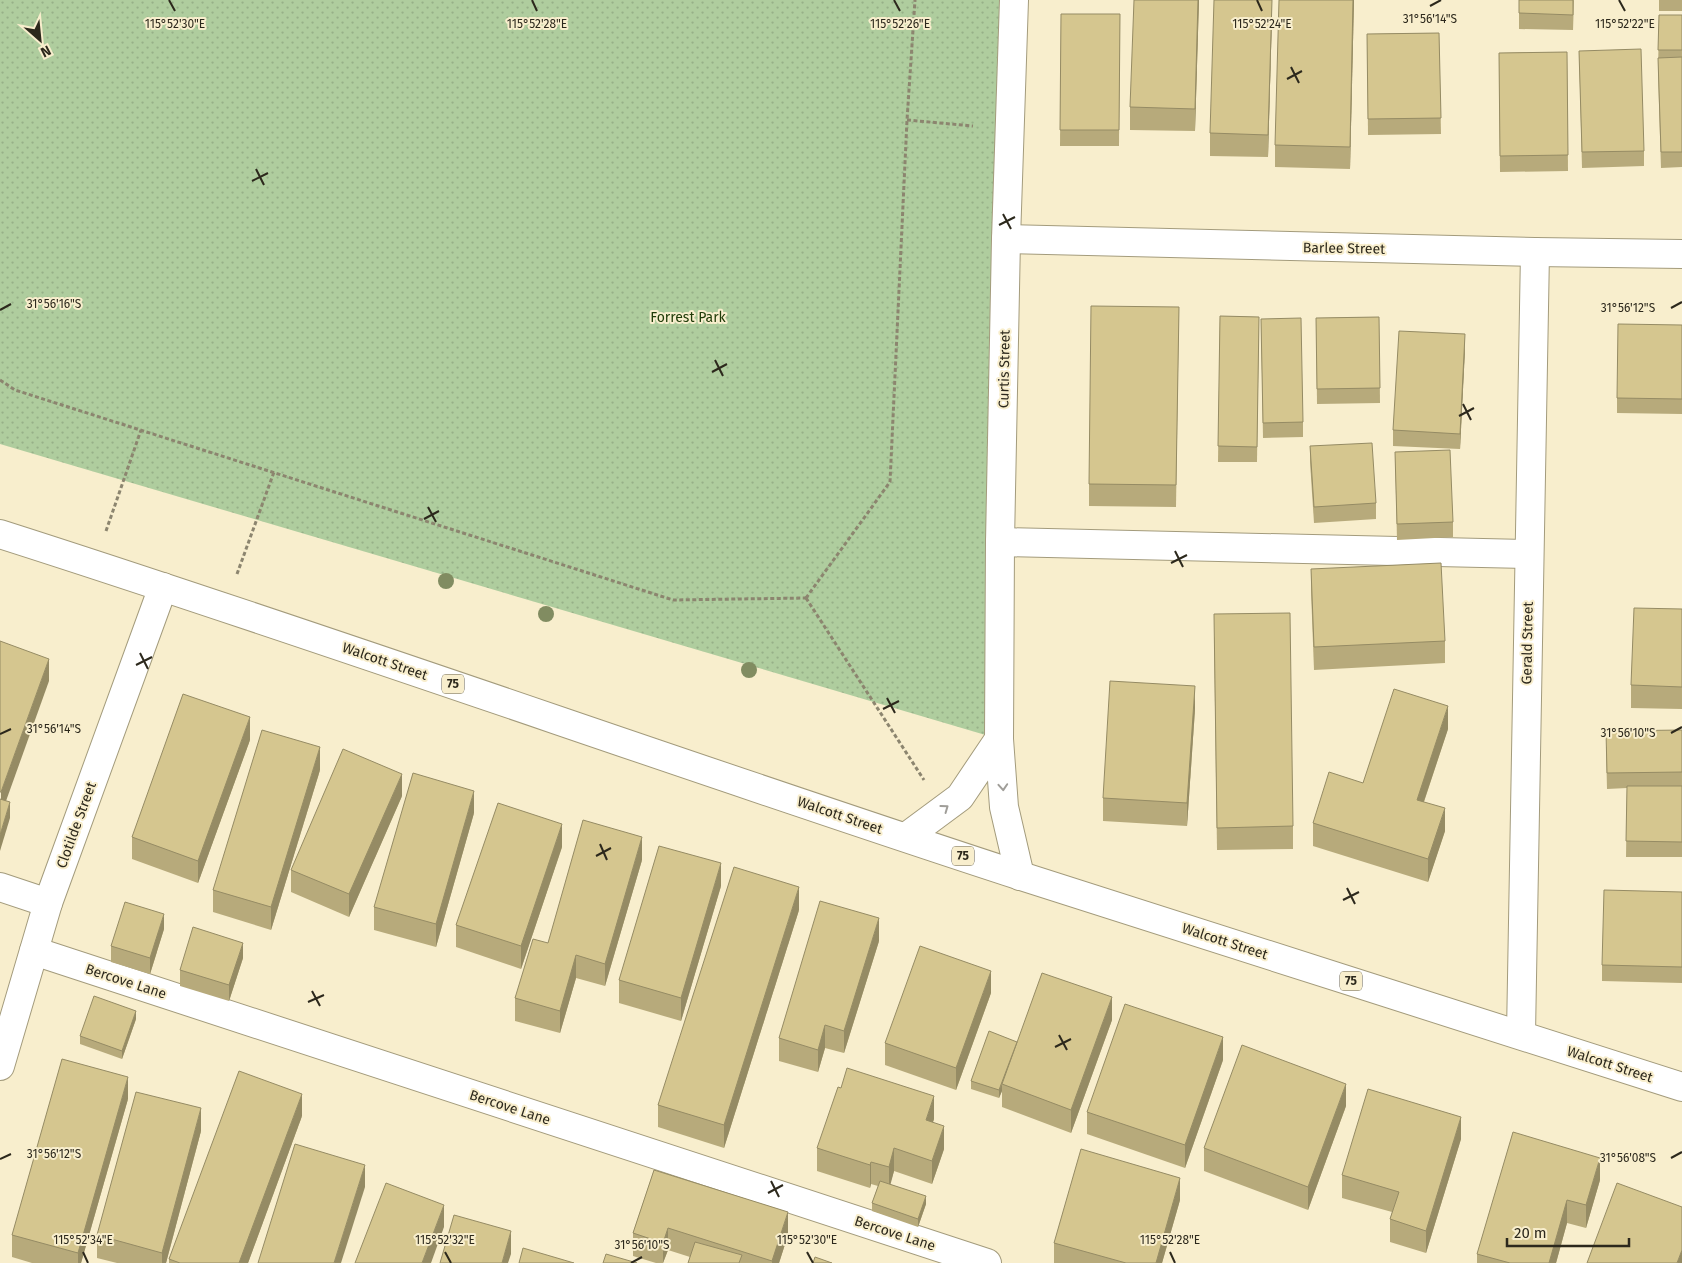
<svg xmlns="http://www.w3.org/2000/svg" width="1682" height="1263" viewBox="0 0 1682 1263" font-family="'Fira Sans',sans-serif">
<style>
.grass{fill:url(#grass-dots)}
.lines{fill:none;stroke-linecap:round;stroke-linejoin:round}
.minor-casing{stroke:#a39b7c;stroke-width:30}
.major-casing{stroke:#a39b7c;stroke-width:30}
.path{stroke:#8c856f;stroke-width:3;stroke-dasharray:4 2.5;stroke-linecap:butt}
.minor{stroke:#fff;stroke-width:28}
.major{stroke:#fff;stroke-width:28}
.tree{fill:#818c61}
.wall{fill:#b7aa7b}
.shaded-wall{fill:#958b64}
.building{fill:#d5c68f;stroke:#958b64}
.oneway{stroke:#a09e99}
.ticks{fill:none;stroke:#2c281c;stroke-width:2}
.labels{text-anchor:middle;stroke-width:4;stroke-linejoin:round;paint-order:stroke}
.shield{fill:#f8eecd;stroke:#696351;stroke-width:1}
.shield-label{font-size:12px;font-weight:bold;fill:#2c281c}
.street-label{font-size:14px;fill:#2c281c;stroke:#f8eecd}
.park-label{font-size:14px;fill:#203c09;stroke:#f8eecd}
.ticks-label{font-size:12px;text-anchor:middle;fill:#2c281c;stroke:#f8eecd;stroke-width:4;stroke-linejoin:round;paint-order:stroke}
</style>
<defs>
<pattern id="grass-dots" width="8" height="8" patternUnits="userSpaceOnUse" patternTransform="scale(1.25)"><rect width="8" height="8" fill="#afcd9e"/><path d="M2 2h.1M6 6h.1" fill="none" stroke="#97b088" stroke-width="1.8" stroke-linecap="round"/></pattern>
</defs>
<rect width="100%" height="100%" fill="#f8eecd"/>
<path class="grass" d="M0,0h1014l-15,739 -999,-295z"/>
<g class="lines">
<defs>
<g id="minor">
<path d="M1014,0l-8,239 -6,303 -1,197 5,68 16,69"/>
<path d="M1006,239l529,13 147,2"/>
<path d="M1000,542l529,12"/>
<path d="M906,837l54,-40 39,-58"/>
<path d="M0,887l48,16"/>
<path d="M34,951l953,312"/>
<path d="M1521,1034l14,-782"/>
<path d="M0,1066l48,-163 115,-316"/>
</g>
<path id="major" d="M0,534c342,109 680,231 1021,342 220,72 441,139 661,211"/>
</defs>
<use href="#minor" class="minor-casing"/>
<use href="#major" class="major-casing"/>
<g class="path">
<path d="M907,120l66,6"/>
<path d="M0,380l15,10 658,210 133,-2"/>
<path d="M106,531l35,-101"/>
<path d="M237,574l37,-102"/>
<path d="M806,598l84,-116 17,-362 8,-120"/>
<path d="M806,598l118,182"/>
</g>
<use href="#minor" class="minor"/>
<use href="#major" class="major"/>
</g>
<g class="tree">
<circle cx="446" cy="581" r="8"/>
<circle cx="546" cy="614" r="8"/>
<circle cx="749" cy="670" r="8"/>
</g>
<g class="wall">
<path d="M1199,0l-4,131 -65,-1v-23z"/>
<path d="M1354,0l-4,169 -75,-2v-22z"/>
<path d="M1574,0l-1,30 -54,-1v-16z"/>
<rect x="1659" y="0" width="23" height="11"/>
<path d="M1061,14h59l-1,132h-59z"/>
<path d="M1272,15l-4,142 -58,-1v-23z"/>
<path d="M1659,15h23v152l-21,1 -3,-95z"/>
<path d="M1439,33l2,101 -73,1 -1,-101z"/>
<path d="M1579,51l65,100v15l-62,2z"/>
<path d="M1567,52l1,119 -68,1 -1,-119z"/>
<path d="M1179,307l-3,200 -87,-1v-22z"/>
<path d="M1220,316l39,1 -2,145h-39z"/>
<path d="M1379,317l1,86 -63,1 -1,-86z"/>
<path d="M1261,319l42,103v15l-40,1z"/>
<path d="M1682,325v89l-65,-1v-15z"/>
<path d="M1465,349l-5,100 -67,-3v-16z"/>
<path d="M1310,446l66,57v16l-62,4 -4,-61z"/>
<path d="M1395,452l58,70v15l-56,3z"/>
<path d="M1311,569l134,72v22l-131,7 -3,-79z"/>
<path d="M1682,609v100l-51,-1v-23z"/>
<path d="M1214,636l79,190v23l-76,1z"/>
<path d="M1195,709l-8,117 -84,-5v-23z"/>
<path d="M1448,729l-24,73 21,29 -17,51 -115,-36v-23l50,-40z"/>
<path d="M1682,730v127h-56l1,-69 -20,1 -1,-42z"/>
<path d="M250,740l-52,143 -66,-24v-22z"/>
<path d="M320,770l-49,160 -58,-18v-22z"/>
<path d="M402,796l-53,121 -58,-25v-22z"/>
<path d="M474,813l-38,134 -62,-17v-23z"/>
<path d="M562,847l-41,122 -65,-22v-22z"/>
<path d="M642,860l-37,126 -29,-8 -16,55 -45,-12v-23z"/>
<path d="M721,886l-40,135 -62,-18v-23z"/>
<path d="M1682,892v91l-80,-2v-16z"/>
<path d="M799,910l-75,238 -66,-21v-22z"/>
<path d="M164,929l-14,45 -39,-12v-16z"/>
<path d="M879,941l-35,112 -19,-5 -7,24 -39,-11v-23z"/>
<path d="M243,958l-14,43 -49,-15v-16z"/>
<path d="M991,993l-35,97 -71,-25v-22z"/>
<path d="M136,1019l-14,40 -42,-15v-8z"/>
<path d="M1112,1020l-41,113 -69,-26v-16l-3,7 -28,-9v-8l46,-38z"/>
<path d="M1223,1060l-38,108 -98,-34v-22z"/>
<path d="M128,1099l-47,164h-49l-20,-6v-22z"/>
<path d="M1346,1106l-38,104 -104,-39v-23z"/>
<path d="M302,1116l-54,147h-79v-4z"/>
<path d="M934,1119l-1,3 11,27 -12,35 -38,-13 -4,13 36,20 -8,23 -46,-16v-8l6,-17 -7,-2 -1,4 -53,-17v-23z"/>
<path d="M201,1131l-35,132h-49l-20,-5v-23z"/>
<path d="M1461,1139l-35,114 -36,-11v-23l2,-7 -50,-14v-23z"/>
<path d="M654,1170l134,65 -9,28h-91l2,-6 -22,-7 -5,13h-7l-23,-7v-23z"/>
<path d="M1600,1180l-14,48 -19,-5 -11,40h-79v-9z"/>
<path d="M1180,1200l-18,63h-108v-20z"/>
</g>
<g class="shaded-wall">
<path d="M1198,0h1l-4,131v-22z"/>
<path d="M1272,0v15l-4,142v-22z"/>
<path d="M1353,0h1l-4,169v-22z"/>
<path d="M1465,334v15l-5,100v-15z"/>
<path d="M49,659v22l-48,134v-23z"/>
<path d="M1195,686v23l-8,117v-23z"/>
<path d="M1448,706v23l-31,93v-22z"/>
<path d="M250,717v23l-52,143v-22z"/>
<path d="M320,747v23l-49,160v-23z"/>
<path d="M402,774v22l-53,121v-23z"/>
<path d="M474,791v22l-38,134v-23z"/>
<path d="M10,802v16l-10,33v-16z"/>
<path d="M1445,808v23l-17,51v-23z"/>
<path d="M562,824v23l-41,122v-23z"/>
<path d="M642,837v23l-37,126v-22z"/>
<path d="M721,863v23l-40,135v-23z"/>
<path d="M799,887v23l-75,238v-23z"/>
<path d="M164,914v15l-14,45v-16z"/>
<path d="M879,918v23l-35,112v-22z"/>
<path d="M243,943v15l-14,43v-16z"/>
<path d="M576,955v23l-16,55v-22z"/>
<path d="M991,971v22l-35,97v-22z"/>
<path d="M1112,997v23l-41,113v-23z"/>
<path d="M136,1011v8l-14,40v-8z"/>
<path d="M825,1025v23l-7,24v-22z"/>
<path d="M1223,1037v23l-38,108v-23z"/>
<path d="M128,1077v22l-47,164h-3v-10z"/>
<path d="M1002,1084v7l-3,7v-8z"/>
<path d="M1346,1084v22l-38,104v-23z"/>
<path d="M302,1094v22l-54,147h-9z"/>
<path d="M934,1096v23l-8,24v-23z"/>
<path d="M201,1108v23l-35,132h-4v-10z"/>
<path d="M1461,1117v22l-35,114v-22z"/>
<path d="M944,1126v23l-12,35v-23z"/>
<path d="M894,1148v23l-5,19v-23z"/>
<path d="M1600,1158v22l-14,48v-23z"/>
<path d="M871,1162v22l-1,4v-23z"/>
<path d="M365,1165v22l-24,76h-7z"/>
<path d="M1180,1178v22l-18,63h-6z"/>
<path d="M926,1196v8l-8,23v-8z"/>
<path d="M1567,1200v23l-11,40h-7z"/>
<path d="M444,1205v22l-13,36h-9z"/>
<path d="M788,1212v23l-9,28h-7v-2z"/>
<path d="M668,1228v22l-5,13v-20z"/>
<path d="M511,1231v23l-3,9h-6z"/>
<path d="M1682,1250v13h-5z"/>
</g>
<g class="building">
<path d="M1134,0h64l-3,109 -65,-2z"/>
<path d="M1214,0h58l-4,135 -58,-2z"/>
<path d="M1279,0h74l-3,147 -75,-2z"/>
<path d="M1519,0h54v15l-54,-2z"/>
<path d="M1061,14h59l-1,116h-59z"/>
<path d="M1659,15h23v35h-24z"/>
<path d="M1439,33l2,85 -73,1 -1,-85z"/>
<path d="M1641,49l3,102 -62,1 -3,-101z"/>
<path d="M1567,52l1,103 -68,1 -1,-103z"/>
<path d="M1682,57v95h-21l-3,-94z"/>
<path d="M1091,306l88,1 -3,178 -87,-1z"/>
<path d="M1220,316l39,1 -2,130 -39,-1z"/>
<path d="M1379,317l1,71 -63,1 -1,-71z"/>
<path d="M1301,318l2,104 -40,1 -2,-104z"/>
<path d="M1618,324l64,1v74l-65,-1z"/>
<path d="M1399,331l66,3 -5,100 -67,-4z"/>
<path d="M1372,443l4,60 -62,4 -4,-61z"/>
<path d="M1450,450l3,72 -56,2 -2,-72z"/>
<path d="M1441,563l4,78 -131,6 -3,-78z"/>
<path d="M1634,608l48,1v78l-51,-2z"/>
<path d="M1290,613l3,213 -76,2 -3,-214z"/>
<path d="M0,641l49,18 -48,133h-1z"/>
<path d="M1110,681l85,5 -8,117 -84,-5z"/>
<path d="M1394,689l54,17 -31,94 28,8 -17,51 -115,-36 16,-51 34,11z"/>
<path d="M183,694l67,23 -52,144 -66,-24z"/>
<path d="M262,730l58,17 -49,160 -58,-17z"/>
<path d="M1682,730v42l-75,1 -1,-42z"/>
<path d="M343,749l59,25 -53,120 -58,-24z"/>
<path d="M413,773l61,18 -38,133 -62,-17z"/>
<path d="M1627,786h55v56l-56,-1z"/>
<path d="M0,799l10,3 -10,33z"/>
<path d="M498,803l64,21 -41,122 -65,-21z"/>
<path d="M583,820l59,17 -37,127 -29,-9 -16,56 -45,-13 18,-59 15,4z"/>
<path d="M659,846l62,17 -40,135 -62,-18z"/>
<path d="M734,867l65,20 -75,238 -66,-20z"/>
<path d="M1604,890l78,2v75l-80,-2z"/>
<path d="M820,901l59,17 -35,113 -19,-6 -7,25 -39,-12z"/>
<path d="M125,902l39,12 -14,44 -39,-12z"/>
<path d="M193,927l50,16 -14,42 -49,-15z"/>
<path d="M920,946l71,25 -35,97 -71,-25z"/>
<path d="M1042,973l70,24 -41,113 -69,-26z"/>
<path d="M94,996l42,15 -14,40 -42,-15z"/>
<path d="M1125,1004l98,33 -38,108 -98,-33z"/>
<path d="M989,1031l28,11 -18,48 -28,-9z"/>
<path d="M1242,1045l104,39 -38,103 -104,-39z"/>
<path d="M62,1059l66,18 -50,176 -66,-18z"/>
<path d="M847,1068l87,28 -8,24 18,6 -12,35 -38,-13 -5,19 -18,-5 -1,3 -53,-17 21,-61 3,1z"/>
<path d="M239,1071l63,23 -63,169h-59l-11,-4z"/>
<path d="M1368,1089l93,28 -35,114 -36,-12 9,-27 -57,-17z"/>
<path d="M136,1092l65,16 -39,145 -65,-18z"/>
<path d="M1513,1132l87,26 -14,47 -19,-5 -18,63h-39l-33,-9z"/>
<path d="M295,1144l70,21 -31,98h-76z"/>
<path d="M1081,1149l99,29 -24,85h-30l-72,-20z"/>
<path d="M654,1170l134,42 -16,49 -104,-33 -5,15 -30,-10z"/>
<path d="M880,1181l46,15 -8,23 -46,-16z"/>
<path d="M386,1183l58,22 -22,58h-67z"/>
<path d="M1617,1183l65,24v43l-5,13h-90z"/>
<path d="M454,1215l57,16 -9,32h-62z"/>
<path d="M695,1242l47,13 -3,8h-51z"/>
<path d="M523,1248l51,15h-55z"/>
<path d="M606,1254l31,9h-34z"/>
<path d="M815,1257l17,6h-19z"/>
</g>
<defs><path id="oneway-chevron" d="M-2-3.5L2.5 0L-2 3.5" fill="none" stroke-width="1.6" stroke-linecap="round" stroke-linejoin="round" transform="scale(1.25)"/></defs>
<g class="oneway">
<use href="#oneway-chevron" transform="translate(1003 787) rotate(86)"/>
<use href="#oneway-chevron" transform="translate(945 808) rotate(-36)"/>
</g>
<path class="ticks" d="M169,0l6,11M532,0l5,11M894,0l6,11M1257,0l5,11M1619,0l6,11M1430,6l11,-6M1291,67l8,16M1287,79l15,-8M256,169l8,16M252,181l16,-8M1003,214l8,15M999,225l16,-8M1671,308l11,-6M0,310l11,-6M715,360l8,16M712,372l15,-8M1463,404l8,16M1459,416l15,-8M428,507l8,15M424,519l15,-8M1175,551l8,16M1171,563l16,-8M140,653l8,16M136,665l16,-8M887,698l8,15M883,709l16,-8M1671,733l11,-6M0,734l11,-5M600,844l7,16M596,856l15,-8M1347,888l8,16M1343,900l16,-8M312,991l8,15M308,1002l16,-7M1059,1035l8,15M1055,1047l16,-8M1671,1158l11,-6M0,1159l11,-5M771,1181l8,16M768,1193l15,-8M83,1252l5,11M445,1252l6,11M807,1252l6,11M1170,1252l5,11M631,1263l11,-6"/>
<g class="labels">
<g class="shield">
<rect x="442" y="674.5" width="22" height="19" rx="4"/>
<rect x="952" y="846.5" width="22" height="19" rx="4"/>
<rect x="1340" y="971.5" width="22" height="19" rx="4"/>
</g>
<g class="shield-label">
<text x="453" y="688">75</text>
<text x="963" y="860">75</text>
<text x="1351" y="985">75</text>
</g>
<g class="street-label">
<text transform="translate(1344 248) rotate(1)" y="5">Barlee Street</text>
<text transform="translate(1004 369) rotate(-89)" y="5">Curtis Street</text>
<text transform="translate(1527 643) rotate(-89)" y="5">Gerald Street</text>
<text transform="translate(385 661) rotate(19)" y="5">Walcott Street</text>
<text transform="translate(840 815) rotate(19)" y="5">Walcott Street</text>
<text transform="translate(76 825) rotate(-70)" y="5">Clotilde Street</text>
<text transform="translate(1225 941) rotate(18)" y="5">Walcott Street</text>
<text transform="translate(126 981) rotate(18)" y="5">Bercove Lane</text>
<text transform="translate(1610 1064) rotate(18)" y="5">Walcott Street</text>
<text transform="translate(510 1107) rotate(18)" y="5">Bercove Lane</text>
<text transform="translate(895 1233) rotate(18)" y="5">Bercove Lane</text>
</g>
<g class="park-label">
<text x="688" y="322">Forrest Park</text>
</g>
</g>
<g class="ticks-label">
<text x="1430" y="23">31°56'14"S</text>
<text x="1625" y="28">115°52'22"E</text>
<text x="175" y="28">115°52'30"E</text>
<text x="537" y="28">115°52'28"E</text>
<text x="900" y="28">115°52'26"E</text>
<text x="1262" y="28">115°52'24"E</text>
<text x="54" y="308">31°56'16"S</text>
<text x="1628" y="312">31°56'12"S</text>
<text x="54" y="733">31°56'14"S</text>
<text x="1628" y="737">31°56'10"S</text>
<text x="54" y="1158">31°56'12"S</text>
<text x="1628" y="1162">31°56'08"S</text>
<text x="83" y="1244">115°52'34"E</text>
<text x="445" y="1244">115°52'32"E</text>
<text x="807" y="1244">115°52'30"E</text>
<text x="1170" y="1244">115°52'28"E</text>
<text x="642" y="1249">31°56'10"S</text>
</g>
<g transform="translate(40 40) rotate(153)" stroke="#f8eecd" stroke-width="4" paint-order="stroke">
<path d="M0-4L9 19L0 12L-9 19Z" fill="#2c281c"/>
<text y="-8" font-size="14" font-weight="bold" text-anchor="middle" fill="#2c281c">N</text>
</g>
<path d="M1507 1238v8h122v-8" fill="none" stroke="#2c281c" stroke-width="2.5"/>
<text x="1514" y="1238" font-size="15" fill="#2c281c" stroke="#f8eecd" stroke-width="4" paint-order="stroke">20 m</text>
</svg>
